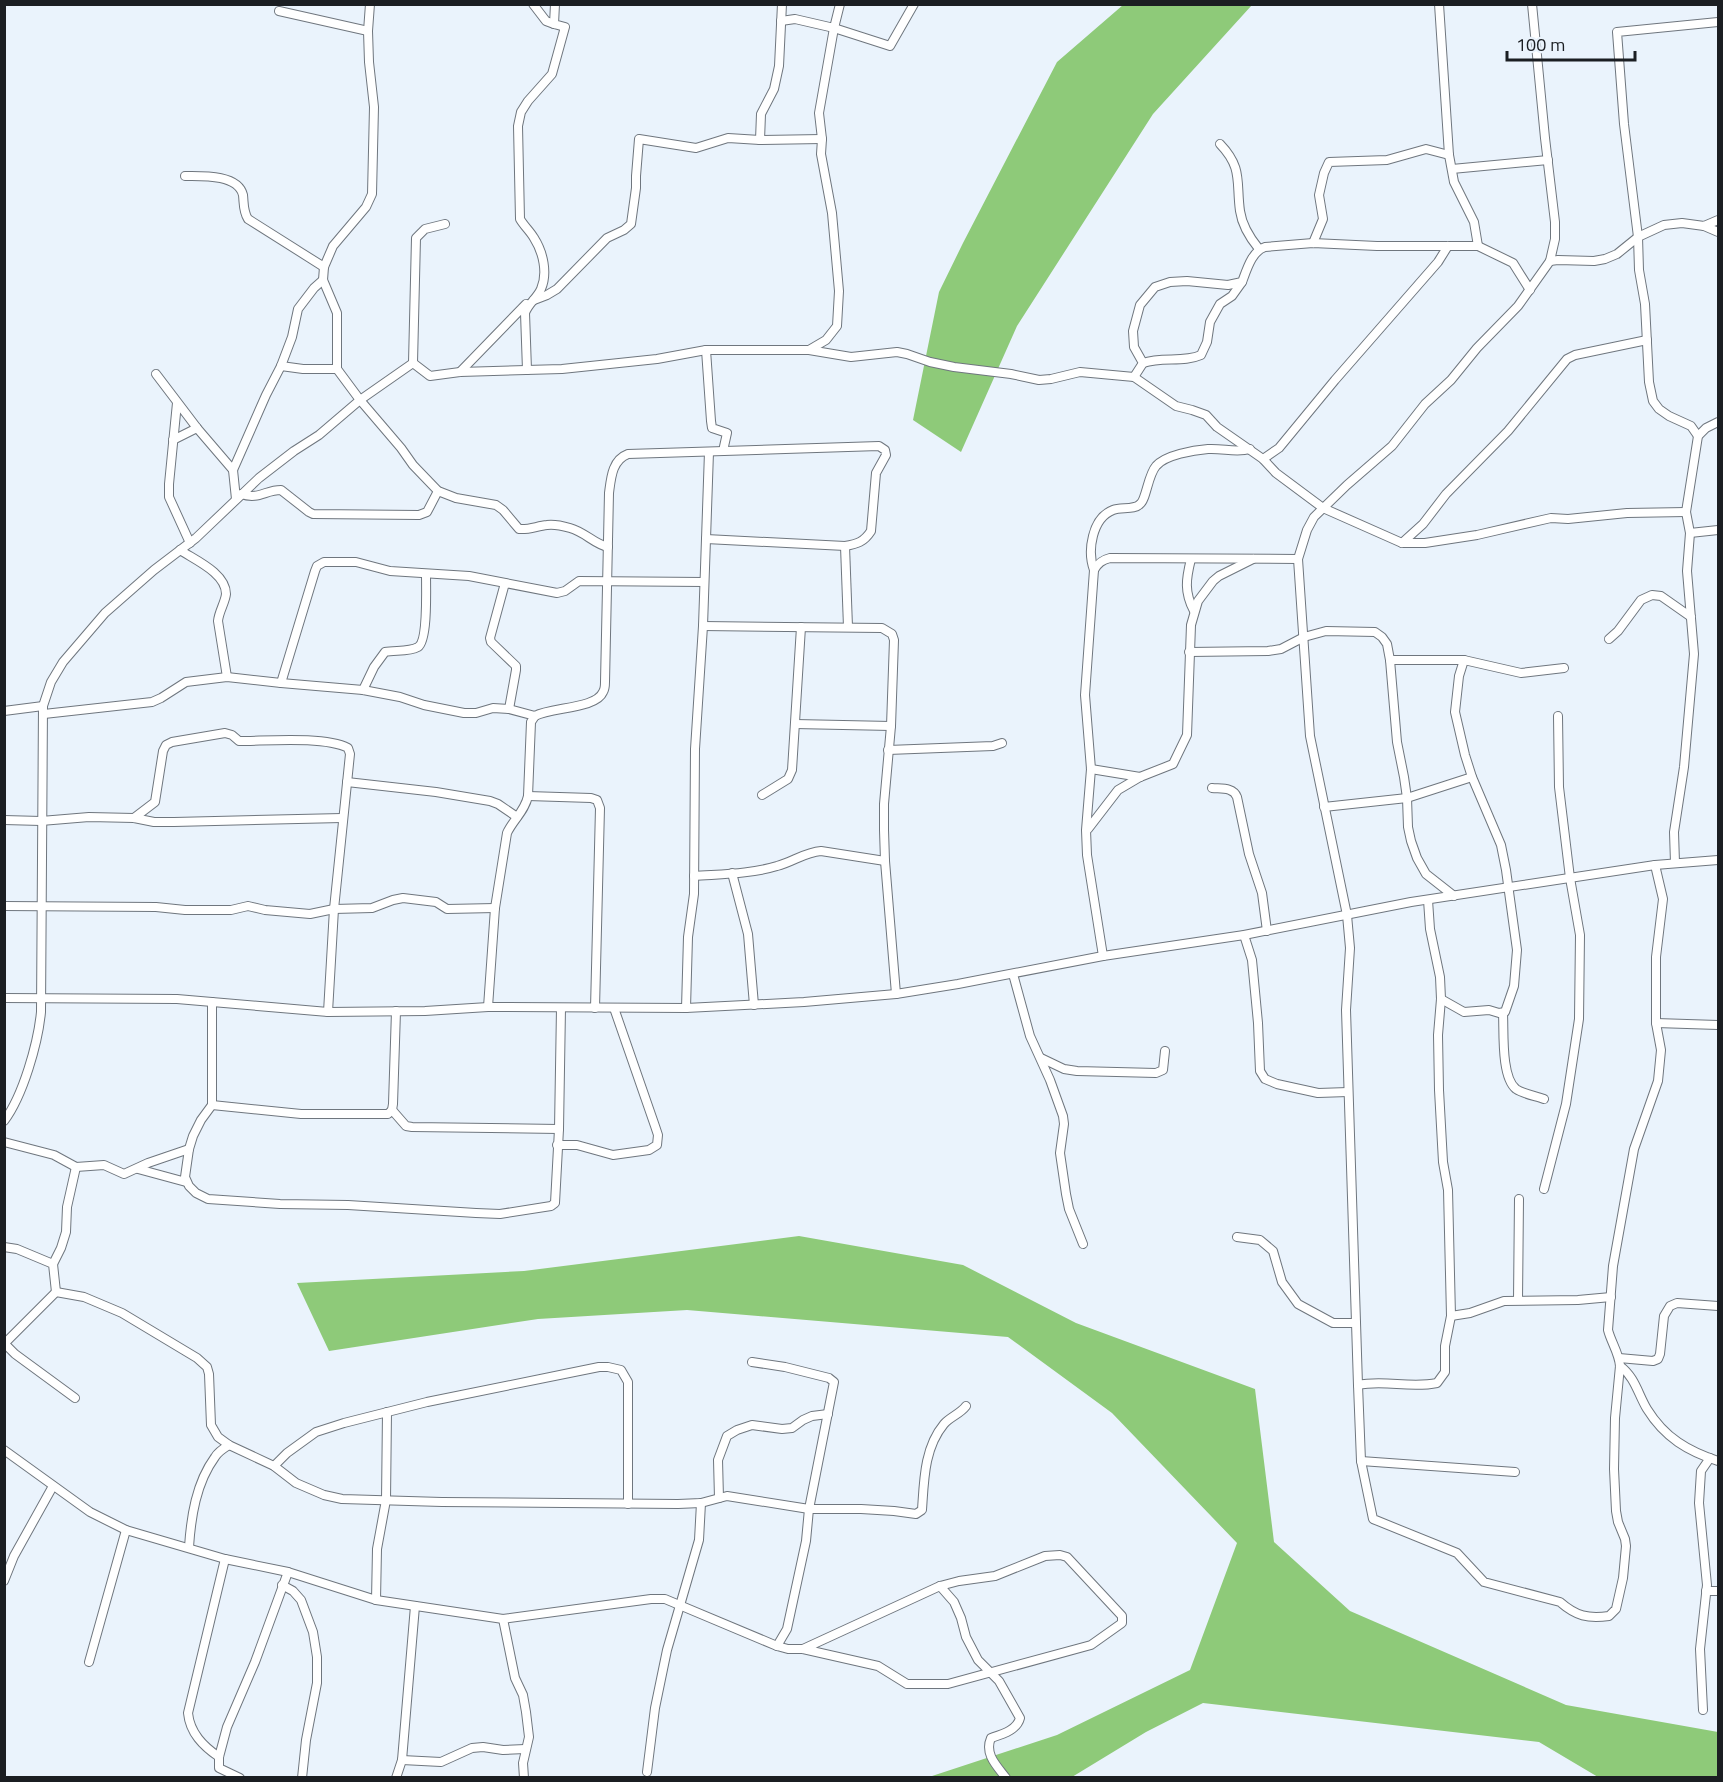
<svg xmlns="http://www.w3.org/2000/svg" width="1723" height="1782" viewBox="0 0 1723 1782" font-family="'Titillium Web',sans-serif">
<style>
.forest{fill:#8eca79}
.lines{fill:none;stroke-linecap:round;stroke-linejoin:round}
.street-casing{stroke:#6f767e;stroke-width:10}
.street{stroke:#fff;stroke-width:8}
</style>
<rect width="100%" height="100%" fill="#eaf3fc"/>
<g class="forest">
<path d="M1123,5h129l-99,109 -136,212 -56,126 -48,-32 26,-128 24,-49 94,-181z"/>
<path d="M799,1236l164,29 113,58 179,66 19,153 76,69 216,94 152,27v45h-120l-59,-35 -336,-39 -57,29 -74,45h-143l128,-42 133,-65 47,-127 -125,-130 -104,-76 -321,-27 -149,9 -209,32 -32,-68 227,-12z"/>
</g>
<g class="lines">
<defs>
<g id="street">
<path d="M370,4l-2,27 1,31 5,45 -2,87 -6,13 -33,39 -9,21 -1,13 14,33v56l23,31 41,48 12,17 25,26 18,7 40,7 7,5 16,19c10,1 18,-3 28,-4 7,-1 16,1 23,3 15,4 24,16 38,19"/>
<path d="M533,4l13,17 8,3"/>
<path d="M1439,4l10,151 5,27 20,40 4,24"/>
<path d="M1532,4l13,134 10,84v17l-5,22"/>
<path d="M279,11l89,20"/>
<path d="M781,21l14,-2 39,9 6,-24"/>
<path d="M760,140l1,-26 13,-25 5,-23 3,-62"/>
<path d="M1220,144c23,24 16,38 20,67 2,14 10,27 19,38"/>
<path d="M1452,169l96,-9"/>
<path d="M185,176c16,0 53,-2 58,19 1,9 0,16 5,24l76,48"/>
<path d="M1704,226l14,6"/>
<path d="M1313,243l10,-24 -4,-24 5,-22 5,-11 58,-2 39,-11 23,6"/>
<path d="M534,300l13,-5 10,-6 50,-51 17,-8 7,-6 5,-36v-12l3,-37 57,9 32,-10 32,2 62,-1"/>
<path d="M706,350l5,71 1,7 15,5 -4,18"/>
<path d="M809,350l42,7 46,-5 10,2 23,8 24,5 57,7 28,6 12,-1 29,-7 54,5 42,29 16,4 14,5 11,12 46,32 13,14 47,35 79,35h23l52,-8 74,-17 17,1 59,-6 59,-1"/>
<path d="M413,363l3,-125 9,-9 20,-5"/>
<path d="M1143,363c19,-7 40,0 58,-8l6,-13 3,-20 10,-18 12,-8 10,-14"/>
<path d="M281,366l22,3h34"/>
<path d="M527,370l-2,-57c3,-9 12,-15 16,-24 7,-16 2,-37 -7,-51 -4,-7 -10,-12 -14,-19l-2,-93 3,-14 7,-11 24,-27 13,-47 -11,-3 1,-20"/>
<path d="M460,372l66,-68"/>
<path d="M156,374l41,54 36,42 3,29"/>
<path d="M1134,377l9,-14 -9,-16 -1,-16 7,-26 15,-18 15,-5 17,-1 41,4 14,-3c5,-13 10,-31 23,-35l48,-4 64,3h101l35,17 17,27"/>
<path d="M177,403l-8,81v13l21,46"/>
<path d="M1698,436l-7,-10 -22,-10 -10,-7 -6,-8 -4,-19 -4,-78 -6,-34 -1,-33 -14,-113 -7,-92 101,-10"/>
<path d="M173,440l24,-12"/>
<path d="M1263,459l16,-11 56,-68 103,-118 10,-16"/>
<path d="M233,470l33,-75 15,-29 11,-29 6,-28 16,-21 9,-8"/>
<path d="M241,494c18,6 24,-4 40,-4l28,22 4,2 106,1 8,-3 11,-21"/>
<path d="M1690,533l28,-3"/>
<path d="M1402,543l21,-19 23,-30 62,-63 59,-72 8,-4 72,-15"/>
<path d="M845,546l3,81"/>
<path d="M180,550c15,10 46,23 46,44 -1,9 -7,17 -8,27l9,56"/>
<path d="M1191,559c-5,20 -7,33 3,52"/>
<path d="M1094,570c-7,-19 -2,-52 19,-60 8,-3 22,0 27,-6 6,-4 8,-29 16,-38 9,-11 38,-16 52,-17 15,-1 28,4 42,0"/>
<path d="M505,583l-15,55 1,4 25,24v4l-7,39"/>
<path d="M703,626l179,2 10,6 2,6 -3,86 -7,78v26l1,31 11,133"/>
<path d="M1609,639l9,-8 23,-31 11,-5 9,1 30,21"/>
<path d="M1189,652l79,-1 13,-2 23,-12 22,-6 49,1 7,5 5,7 3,16 7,82 7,35 3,21 1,29 3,14 6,17 9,16 28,22"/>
<path d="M1390,660h74l-5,16 -4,36 10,43 7,22 29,68 5,25 11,80 -3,36 -9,26 -6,1 -10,-3 -25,2 -23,-13"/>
<path d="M1464,660l57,13 43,-5"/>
<path d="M281,683l34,-112 2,-5 7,-4h32l34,9 79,5 88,17 8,-2 14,-10 125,1"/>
<path d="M363,690l11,-23 11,-15c10,-2 24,0 33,-5 10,-6 8,-59 8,-73"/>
<path d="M4,711l39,-5"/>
<path d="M44,714l108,-12 9,-4 25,-16 41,-5 54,6 82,7 37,7 24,8 40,8h12l17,-5 16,1 26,7c16,-9 61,-7 68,-24 2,-3 2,-7 2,-10l4,-189c2,-15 3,-33 19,-39l251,-8 6,4 1,5 -10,18 -5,58c-7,11 -14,13 -26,15l-139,-7"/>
<path d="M795,724l96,2"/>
<path d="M888,750l105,-4 9,-3"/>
<path d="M1091,769l49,8"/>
<path d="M347,782l89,10 54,9 8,3 19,13"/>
<path d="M1212,788c9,1 21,-1 25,9l12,57 13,39 5,38"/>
<path d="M762,795l26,-16 4,-9 9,-143"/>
<path d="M528,796l63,2 6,2 3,8 -5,200"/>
<path d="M1324,807l83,-9 65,-21"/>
<path d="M134,818l21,-16 8,-51 3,-6 6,-3 53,-9 7,2 7,6c28,0 85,-5 109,7l2,6 -16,155 -6,103"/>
<path d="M4,820l37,1 48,-4 45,1 20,4h20l168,-4"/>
<path d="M1088,829l30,-39 22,-13 33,-13 14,-29 4,-110 7,-24 15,-20 6,-5 34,-17"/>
<path d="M1675,863l-1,-31 10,-65 10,-113 -7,-83 3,-38 -4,-21 12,-76 8,-8 12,-6"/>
<path d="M732,873l16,61 6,71"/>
<path d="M694,876c27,-2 57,-2 83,-10 16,-4 28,-14 44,-15l64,10"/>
<path d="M1428,900l2,29 10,48 1,22 -3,36 1,55 4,72 5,28 3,126 -6,30v26l-8,11c-28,6 -52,-4 -79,2l3,76 12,58 84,34 27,29 76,20c16,14 28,17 49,14l7,-7 7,-31 3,-32 -1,-7 -7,-17 -2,-11 -2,-42 1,-51 5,-52c-1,-13 -9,-24 -12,-36l5,-64 21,-117 24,-68 3,-31 -5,-27v-66l7,-58 -8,-34"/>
<path d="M4,906l152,1 29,3h46l17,-4 17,4 45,4 24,-5 38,-1 21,-8 10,-2 33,4 11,7 48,-1"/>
<path d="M1244,935l8,25 6,63 2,48 5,8 12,5 41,9 30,-1"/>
<path d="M1103,956l-16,-101 -1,-25 5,-61 -6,-74 9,-125c4,-7 8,-10 16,-12l188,1"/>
<path d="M1013,974l17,62 20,44 13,36 1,8 -4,29 6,41 3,15 14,35"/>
<path d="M4,998l173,1 151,13 97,-1 63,-4 198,1 118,-6 92,-8 62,-10 145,-28 141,-21 167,-33 244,-37 63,-5"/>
<path d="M212,1002v103l-11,15 -8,16 -4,13 -4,28 4,9 7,7 12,6 72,5 68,1 128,8 24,1 51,-8 4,-3 4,-74 2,-121"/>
<path d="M488,1007l7,-99 12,-75c6,-13 18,-22 21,-37l3,-74 4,-6"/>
<path d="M686,1008l2,-71 6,-43 1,-145 8,-123 6,-174"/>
<path d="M1503,1014c1,18 -2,63 13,75 7,5 20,7 28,10"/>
<path d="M1656,1023l62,2"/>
<path d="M1041,1058l23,11 13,2 79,2 7,-3 2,-19"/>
<path d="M212,1105l89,9h87l4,-4 1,-6 3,-93"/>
<path d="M392,1110l14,16 6,1 147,2"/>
<path d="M4,1121c19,-25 34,-78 37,-109l2,-306 8,-24 12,-20 42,-49 49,-43 42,-32 63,-60 35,-27 25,-16 41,-35 53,-37 17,13 30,-4 102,-3 95,-10 49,-9h103l17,-10 11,-14 2,-35 -7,-78 -11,-59 1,-15 -3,-26 15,-85 56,18 24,-42"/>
<path d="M4,1142l50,13 22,12 28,-2 20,9 24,-11 41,-14"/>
<path d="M557,1145h20l36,10 36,-5 8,-5 1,-10 -3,-9 -41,-118"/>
<path d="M138,1169l48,13"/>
<path d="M1544,1189l22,-85 13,-85 1,-84 -10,-57 -11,-91 -1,-71"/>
<path d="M1237,1237l23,3 13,11 9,31 16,22 35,19h23"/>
<path d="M4,1247l13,2 36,15 3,28"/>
<path d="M53,1264l8,-16 5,-16 1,-25 9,-40"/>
<path d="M56,1292l28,5 38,16 75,45 10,9 2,7 2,51 7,12 11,8 45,21 22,17 28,12 18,4 100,3 236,2 23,-1 26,-7 82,13h52l33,2 22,3 6,-4c2,-29 2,-62 22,-86 6,-7 16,-10 22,-18"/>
<path d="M1518,1300l1,-101"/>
<path d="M1451,1316l19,-3 34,-12 74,-1 33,-3"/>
<path d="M4,1344l52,-52"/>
<path d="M5,1344l10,10 60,44"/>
<path d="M1619,1358l34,3 5,-2 2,-5 4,-38 6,-10 7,-3 41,3"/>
<path d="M752,1362l33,5 44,11 5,4 -25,127 -3,32 -19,88 -10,17"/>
<path d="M1620,1366c15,11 18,28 27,43 18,29 41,42 71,52"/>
<path d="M1358,1385l-12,-375 4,-62 -3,-33 -37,-179 -12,-177 9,-29 7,-13 33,-32 45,-39 33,-42 26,-24 26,-32 41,-42 32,-45 8,-1 36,1 11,-2 12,-5 21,-17 26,-12 18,-2 22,3 14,-6"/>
<path d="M4,1450l86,62 36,18 99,29 63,13 88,28 127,19 148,-20h14l112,47 11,3h15l75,17 29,18h41l143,-39 31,-22v-7l-55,-59 -7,-2 -15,1 -50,20 -36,5 -19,5 -137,63"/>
<path d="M1361,1461l154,11"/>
<path d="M274,1466l13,-13 29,-21 28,-9 83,-21 172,-35h9l13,3 7,12v122"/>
<path d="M719,1498l-1,-38 9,-24 10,-6 15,-5 30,4 10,-1 11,-8 9,-4 16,-2"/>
<path d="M189,1547c2,-30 7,-64 26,-90 3,-5 9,-9 14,-12"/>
<path d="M4,1581l10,-25 39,-70"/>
<path d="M282,1585l11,6 8,9 12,32 4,25v26l-11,57 -4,38"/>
<path d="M940,1586l14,16 7,16 5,19 12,23 21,21 21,37c-3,12 -17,16 -29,20 -7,16 6,28 15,40"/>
<path d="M1706,1591h12"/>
<path d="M376,1600l1,-51 9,-49 1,-88"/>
<path d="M503,1619l12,59 8,17 3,17 3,25 -6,26 1,15"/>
<path d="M89,1662l37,-132"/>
<path d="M1703,1710l-3,-61 7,-64 -8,-82 2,-32 9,-13"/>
<path d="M219,1757c-16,-11 -29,-24 -31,-44l37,-154"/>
<path d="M402,1760l39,2 31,-14 11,-1 20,3 22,-1"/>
<path d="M647,1772l8,-64 12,-58 32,-110 2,-37"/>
<path d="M240,1778l-21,-10v-11l8,-30 28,-65 33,-90"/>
<path d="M396,1778l6,-18 13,-154"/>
</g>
</defs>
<use href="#street" class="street-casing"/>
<use href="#street" class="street"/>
</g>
<rect width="1723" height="1782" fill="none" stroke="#1b1e22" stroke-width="12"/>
<path d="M1507 51v9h128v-9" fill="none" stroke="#1b1e22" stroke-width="3"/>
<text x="1516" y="51" font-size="18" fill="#1b1e22" stroke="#eaf3fc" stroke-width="4.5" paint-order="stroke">100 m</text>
</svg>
